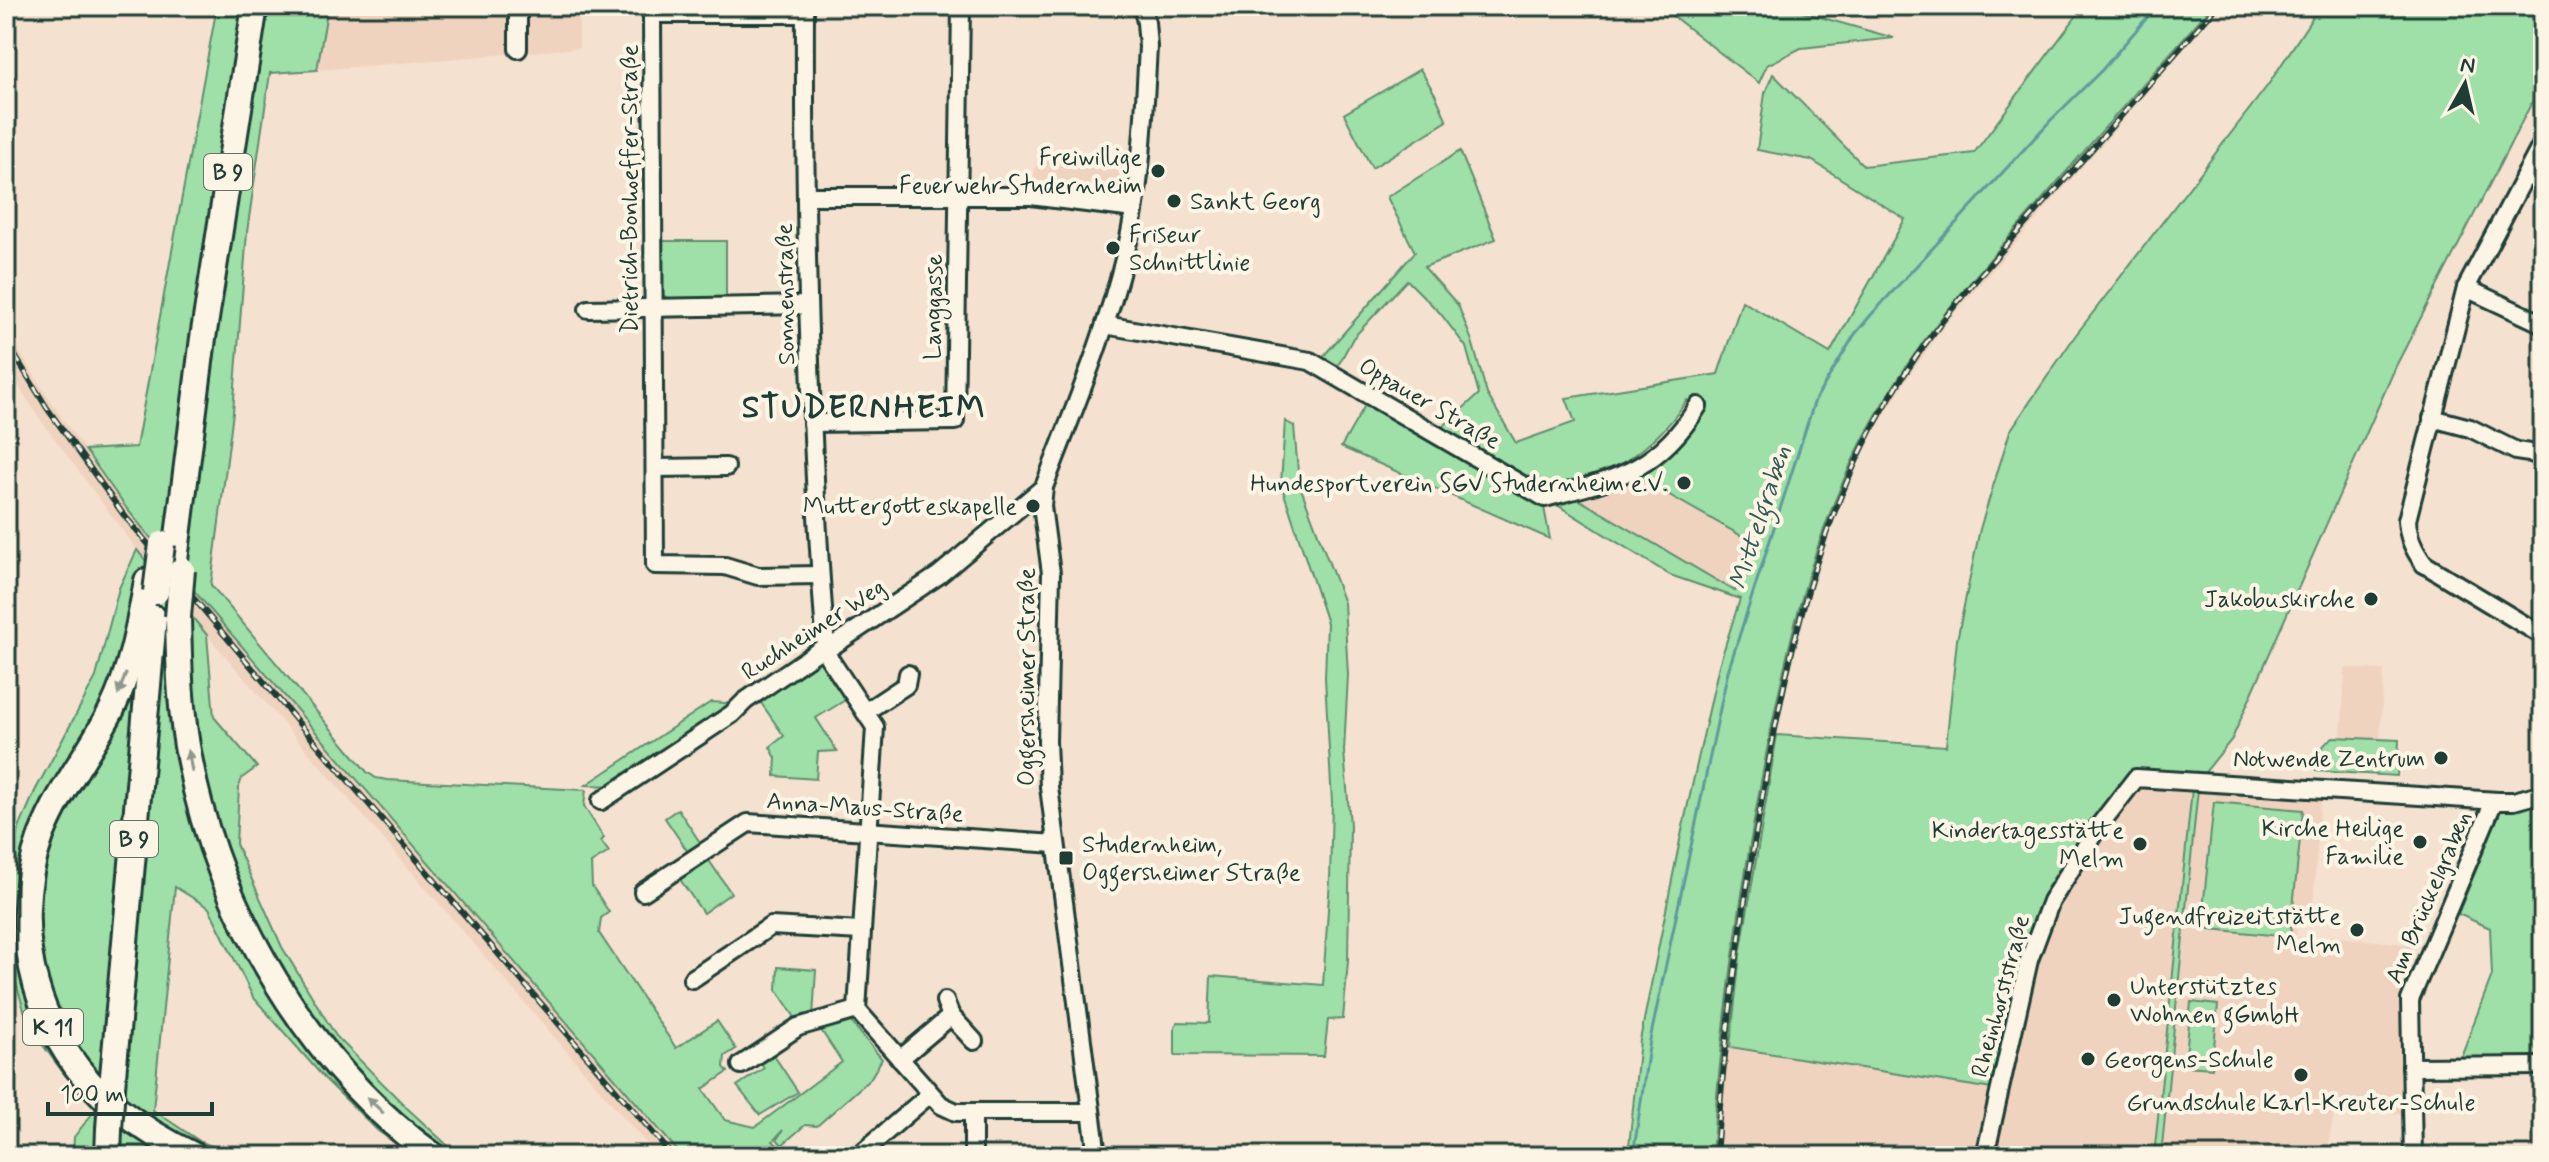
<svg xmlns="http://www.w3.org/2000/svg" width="2549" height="1162" viewBox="0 0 2549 1162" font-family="Mynerve,sans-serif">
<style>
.built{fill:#f0d3bf}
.green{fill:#9fdfa8;stroke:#5f8e6e;stroke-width:2;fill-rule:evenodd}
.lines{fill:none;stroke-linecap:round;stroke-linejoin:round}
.stream{stroke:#5f9b9b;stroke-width:3}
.minor-casing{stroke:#1f3d34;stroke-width:22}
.highway-casing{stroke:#1f3d34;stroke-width:30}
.minor{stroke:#fcf5e5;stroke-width:16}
.highway{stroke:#fcf5e5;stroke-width:24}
.rail-casing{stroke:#1f3d34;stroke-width:6}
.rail{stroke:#fcf5e5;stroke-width:3;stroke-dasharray:9;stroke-linecap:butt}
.highway-bridge-casing{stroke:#1f3d34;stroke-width:30;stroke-linecap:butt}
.highway-bridge{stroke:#fcf5e5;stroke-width:24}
.oneway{fill:#8e998c}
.poi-dot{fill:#1f3d34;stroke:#fcf5e5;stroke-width:3}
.labels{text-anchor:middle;stroke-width:8;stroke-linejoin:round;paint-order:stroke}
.shield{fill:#fcf5e5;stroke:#617469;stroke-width:2}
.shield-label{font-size:22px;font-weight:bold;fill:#1f3d34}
.poi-label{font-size:24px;fill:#1f3d34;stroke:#fcf5e5;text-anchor:end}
.street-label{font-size:24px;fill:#1f3d34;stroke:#fcf5e5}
.water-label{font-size:26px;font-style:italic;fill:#345c56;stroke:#fcf5e5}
.district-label{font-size:32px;font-weight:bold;letter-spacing:2px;fill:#1f3d34;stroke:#fcf5e5}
</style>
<rect width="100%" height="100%" fill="#f5e1cf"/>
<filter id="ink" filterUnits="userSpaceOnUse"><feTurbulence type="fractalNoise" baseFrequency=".0125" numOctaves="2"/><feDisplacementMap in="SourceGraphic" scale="16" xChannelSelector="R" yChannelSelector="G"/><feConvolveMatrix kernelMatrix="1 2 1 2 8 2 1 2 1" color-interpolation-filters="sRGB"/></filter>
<g filter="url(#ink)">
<g class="built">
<path d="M328,6h251v42l-262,22z"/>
<path d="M2212,6h10l-274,315 -45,63 -28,47 -21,42 -30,74 -19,60 -13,53 -35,182 -17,113 -10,92 275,44 30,-129 21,-59 28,-46 55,-74 53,5 -38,368h-442l5,-67 15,-134 18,-114 35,-183 13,-52 19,-62 18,-46 33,-69 28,-48 46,-64z"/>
<path d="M1038,152l90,10 -4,36 -92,-10z"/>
<path d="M6,330l47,75 74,104 62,76 493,571h-25l-469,-543 -51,-63 -100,-135 -31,-49z"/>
<path d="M1636,476l124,71 -25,45 -163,-96z"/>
<path d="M2345,668l39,2 -4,69 -39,-2z"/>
<path d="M2198,789l123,7 -8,109 -15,10 -2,22 32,4 1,-5 85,9 -14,32 1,137 -66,-5 -9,47h-165z"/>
</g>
<g class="green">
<path d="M217,6h111l-11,64 -47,3 -23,159 -14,180 -22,173 156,187 9,6 11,2 199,10 -2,16 20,32 -3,3 8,11 -18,11 1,23 17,26 -8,6 -2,15 77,115 41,-27 19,28 -11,7 -1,11 4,5 -25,17 22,31 30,7 87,-65 -23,-35 29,-9 34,41 -12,20 -53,47 -12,-1 -23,20 -5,-6 6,-9 -10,11 16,15h-107l-493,-571 -62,-76 -42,-59 51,-3z"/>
<path d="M1660,6h32l20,4 35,-4h34l113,32 -93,10 -34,17 -8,18z"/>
<path d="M2084,6h128c-57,65 -115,130 -172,196 -50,57 -101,113 -142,177 -80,122 -111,261 -137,403 -23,124 -40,249 -49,374h-84l12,-116 40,-200 39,-175 21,-66 -70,-24 -232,-144 41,-37 -13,-47 -26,-34 -33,-33 -54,58 -18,33 -16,-10 96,-109 -28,-55 73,-46 36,88 -72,28 34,38 14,36 15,53 29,49 59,-21 -9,-24 152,-24 24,-73 88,52 75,-134 -94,-59 -54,-10 8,-57 8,-19 91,92 110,-13zM1687,400l11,6 -62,63 -7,-10c24,-16 42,-35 58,-59zM1636,476l123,70 -24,45 -162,-95z"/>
<path d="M2320,6h223v93l-11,3 -136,264 -164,373 -39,48 5,2 -37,367h-7l38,-367 -54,-6 -36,47 -46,73 -21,59 -30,129 -275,-44 10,-92 37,-220 169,11 11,-106 23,-111 30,-98 65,-95 193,-251z"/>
<path d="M1420,69l15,25 12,27 -75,47 -28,-54z"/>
<path d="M660,241h66v58l-52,1 -10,-4 -3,-9z"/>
<path d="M1368,400l175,102 7,37 -209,-92z"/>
<path d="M1285,421l9,5 5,57 45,120 4,72 -4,76 6,74 -2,136 -5,58 -15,1 -4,36 -149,-1v-29l3,-4 31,1 2,-47 112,9 7,-106 2,-76 -7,-125 2,-55 -46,-139z"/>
<path d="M137,550l70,85 7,82 43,50 -15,11 -3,9 -3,57 46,103 54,89 71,72 52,48h-45l-36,-25 -53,-52 -72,-82 -44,-89 -34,-21 -22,223 48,32 37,14h-73l-8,-3 -1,3h-83l1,-19 24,-31 -33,-31 -23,-31 -17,-31 -17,-56 -2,-85 8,-32 21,-49 61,-114 23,-89z"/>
<path d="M819,656l28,43 -31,19 21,33 -19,1 -2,27 -41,-3 1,-18 -6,-11 14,-11 -27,-39z"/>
<path d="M711,702l28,2 -125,82 -28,-1z"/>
<path d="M2333,737l66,3 -2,36 -81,-5c1,-17 4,-24 17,-34z"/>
<path d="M2214,802l89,8 -13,127 -89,-9z"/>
<path d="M2535,805l8,5v250l-84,2 33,-87 -2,-47 -32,-14 42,-103 21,-1z"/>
<path d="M678,809l25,38 -13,8 -25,-37z"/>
<path d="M706,856l25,37 -28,20 -26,-38z"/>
<path d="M778,967l38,3 -3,47 -15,5 -21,-32z"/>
<path d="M2191,1002l27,3 -6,63 -27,-2z"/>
<path d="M771,1051l27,41 -38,23 -23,-29 27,-18 -5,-9z"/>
</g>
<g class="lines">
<path class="stream" d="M1633,1156l17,-116 78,-369 87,-271 40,-66 16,-19 180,-195 51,-50 55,-64"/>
<defs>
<g id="minor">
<path d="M518,6v43"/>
<path d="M805,6c-1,214 4,429 21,642l1,7 48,72 -18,283 84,95 15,7h135"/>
<path d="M805,14h-153l3,551 70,1 33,10 62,-1"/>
<path d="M2543,142l-77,146 -59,232c1,18 7,30 17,44l119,72"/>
<path d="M2526,174l17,10"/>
<path d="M807,196h224l103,13"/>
<path d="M2466,288l77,36"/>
<path d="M588,309l220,-4"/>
<path d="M1105,325l205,36 235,137c70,-19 112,-26 153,-92"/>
<path d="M2432,418l38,10 46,23 27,4"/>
<path d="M812,423l143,-2 6,-415"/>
<path d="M655,468l71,-1"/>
<path d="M865,712l41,-27 2,-11"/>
<path d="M601,801l131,-87 13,-13 76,-52 10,-2 108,-72 105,-88"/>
<path d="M643,892l105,-69 308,21"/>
<path d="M692,979l79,-53 90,5"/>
<path d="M945,1001l6,15"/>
<path d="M900,1059l51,-43 23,25"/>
<path d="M741,1065l57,-38 59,-17"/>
<path d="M2411,1067l132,-1"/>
<path d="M973,1114v42"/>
<path d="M858,1156l72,-62"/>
<path d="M1097,1156l-48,-369 -2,-46 4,-168 -9,-67 2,-19c29,-76 62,-153 81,-232 17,-67 19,-139 23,-208l-2,-25 -4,-16"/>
<path d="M1985,1156l44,-196 22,-59 47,-74 38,-49 362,23h16l29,-8"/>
<path d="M2413,1156l-3,-156 84,-199"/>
</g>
<g id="highway">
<path d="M175,560l28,-222 52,-332"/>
<path d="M147,581c-8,44 -15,87 -35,128 -22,43 -53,81 -71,127 -35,96 -4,209 77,273 24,19 50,34 77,47"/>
<path d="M178,617c1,49 2,97 12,145 28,149 120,305 244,394"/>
<path d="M112,1087l42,-469"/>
<path d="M108,1156l1,-27"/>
</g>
</defs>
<use href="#minor" class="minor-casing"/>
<use href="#highway" class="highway-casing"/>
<use href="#minor" class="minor"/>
<use href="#highway" class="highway"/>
<defs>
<g id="rail">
<path d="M6,341l41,67 76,106 173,206 377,436"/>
<path d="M1716,1156c9,-126 26,-250 49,-374 26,-144 57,-279 137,-404 41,-64 93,-120 143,-176 58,-65 115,-131 172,-196"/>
</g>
</defs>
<use href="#rail" class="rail-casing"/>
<use href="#rail" class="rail"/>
<defs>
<g id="highway-bridge">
<path d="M156,592l6,-48"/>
<path d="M178,617l4,-47"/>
<path d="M109,1129l3,-42"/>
</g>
</defs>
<use href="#highway-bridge" class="highway-bridge-casing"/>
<use href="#highway-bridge" class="highway-bridge"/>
</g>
<defs><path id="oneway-solid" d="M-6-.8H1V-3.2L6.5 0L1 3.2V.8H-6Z" transform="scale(2)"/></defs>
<g class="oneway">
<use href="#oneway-solid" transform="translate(122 684) rotate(111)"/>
<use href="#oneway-solid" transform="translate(190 761) rotate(-101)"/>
<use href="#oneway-solid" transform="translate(375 1105) rotate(-136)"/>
</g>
</g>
<g class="poi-dot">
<circle cx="1158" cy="171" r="8"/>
<circle cx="1174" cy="201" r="8"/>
<circle cx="1113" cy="248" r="8"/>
<circle cx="1684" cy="483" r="8"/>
<circle cx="1033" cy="506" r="8"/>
<circle cx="2371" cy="599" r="8"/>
<circle cx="2441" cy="758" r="8"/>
<circle cx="2420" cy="842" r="8"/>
<circle cx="2140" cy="844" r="8"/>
<rect x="1058" y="850" width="16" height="16" rx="4"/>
<circle cx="2357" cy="930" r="8"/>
<circle cx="2114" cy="1000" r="8"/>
<circle cx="2088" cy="1059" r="8"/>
<circle cx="2301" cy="1075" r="8"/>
</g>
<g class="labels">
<g class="shield">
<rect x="204" y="154" width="48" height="36" rx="6"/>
<rect x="110" y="821" width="48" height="36" rx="6"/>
<rect x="23" y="1009" width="60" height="36" rx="6"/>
</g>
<g class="shield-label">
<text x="228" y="180">B 9</text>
<text x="134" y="847">B 9</text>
<text x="53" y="1035">K 11</text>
</g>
<g class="poi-label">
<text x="1142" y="165">Freiwillige<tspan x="1142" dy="28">Feuerwehr Studernheim</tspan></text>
<text x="1190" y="209" text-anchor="start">Sankt Georg</text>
<text x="1129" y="242" text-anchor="start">Friseur<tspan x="1129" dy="28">Schnittlinie</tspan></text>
<text x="1668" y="491">Hundesportverein SGV Studernheim e.V.</text>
<text x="1017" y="514">Muttergotteskapelle</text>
<text x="2355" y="607">Jakobuskirche</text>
<text x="2425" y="766">Notwende Zentrum</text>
<text x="2404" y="836">Kirche Heilige<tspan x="2404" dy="28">Familie</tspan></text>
<text x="2124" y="838">Kindertagesstätte<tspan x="2124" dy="28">Melm</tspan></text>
<text x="1082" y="852" text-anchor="start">Studernheim,<tspan x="1082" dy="28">Oggersheimer Straße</tspan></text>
<text x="2341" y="924">Jugendfreizeitstätte<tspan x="2341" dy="28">Melm</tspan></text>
<text x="2130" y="994" text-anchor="start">Unterstütztes<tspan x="2130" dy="28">Wohnen gGmbH</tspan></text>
<text x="2104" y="1067" text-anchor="start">Georgens-Schule</text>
<text x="2301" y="1110" text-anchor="middle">Grundschule Karl-Kreuter-Schule</text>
</g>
<g class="street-label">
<text transform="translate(629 189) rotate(-90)" y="8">Dietrich-Bonhoeffer-Straße</text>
<text transform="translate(785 294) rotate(-91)" y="8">Sonnenstraße</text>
<text transform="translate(933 307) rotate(-89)" y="8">Langgasse</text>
<text transform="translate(1430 403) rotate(30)" y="8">Oppauer Straße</text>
<text transform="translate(813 629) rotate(-33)" y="8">Ruchheimer Weg</text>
<text transform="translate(1026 677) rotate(-90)" y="8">Oggersheimer Straße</text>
<text transform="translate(865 807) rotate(4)" y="8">Anna-Maus-Straße</text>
<text transform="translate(2428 897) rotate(-67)" y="8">Am Brückelgraben</text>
<text transform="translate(2000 996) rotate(-75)" y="8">Rheinhorststraße</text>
</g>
<g class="water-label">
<text transform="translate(1759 517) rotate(-72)" y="9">Mittelgraben</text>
</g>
<g class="district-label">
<text x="864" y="417">STUDERNHEIM</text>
</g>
</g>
<rect width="2549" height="1162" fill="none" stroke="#fcf5e5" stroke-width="32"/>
<rect x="16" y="16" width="2517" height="1130" fill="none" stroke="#1f3d34" stroke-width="3" filter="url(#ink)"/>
<g transform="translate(2465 84) rotate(8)" stroke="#fcf5e5" stroke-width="6" paint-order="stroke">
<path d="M0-6L14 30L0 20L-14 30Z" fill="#1f3d34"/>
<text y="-12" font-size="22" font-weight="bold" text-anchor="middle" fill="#1f3d34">N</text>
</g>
<path d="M48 1102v12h164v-12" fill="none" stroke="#1f3d34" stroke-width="4"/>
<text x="60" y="1102" font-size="24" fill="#1f3d34" stroke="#fcf5e5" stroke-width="6" paint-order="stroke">100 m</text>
</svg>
